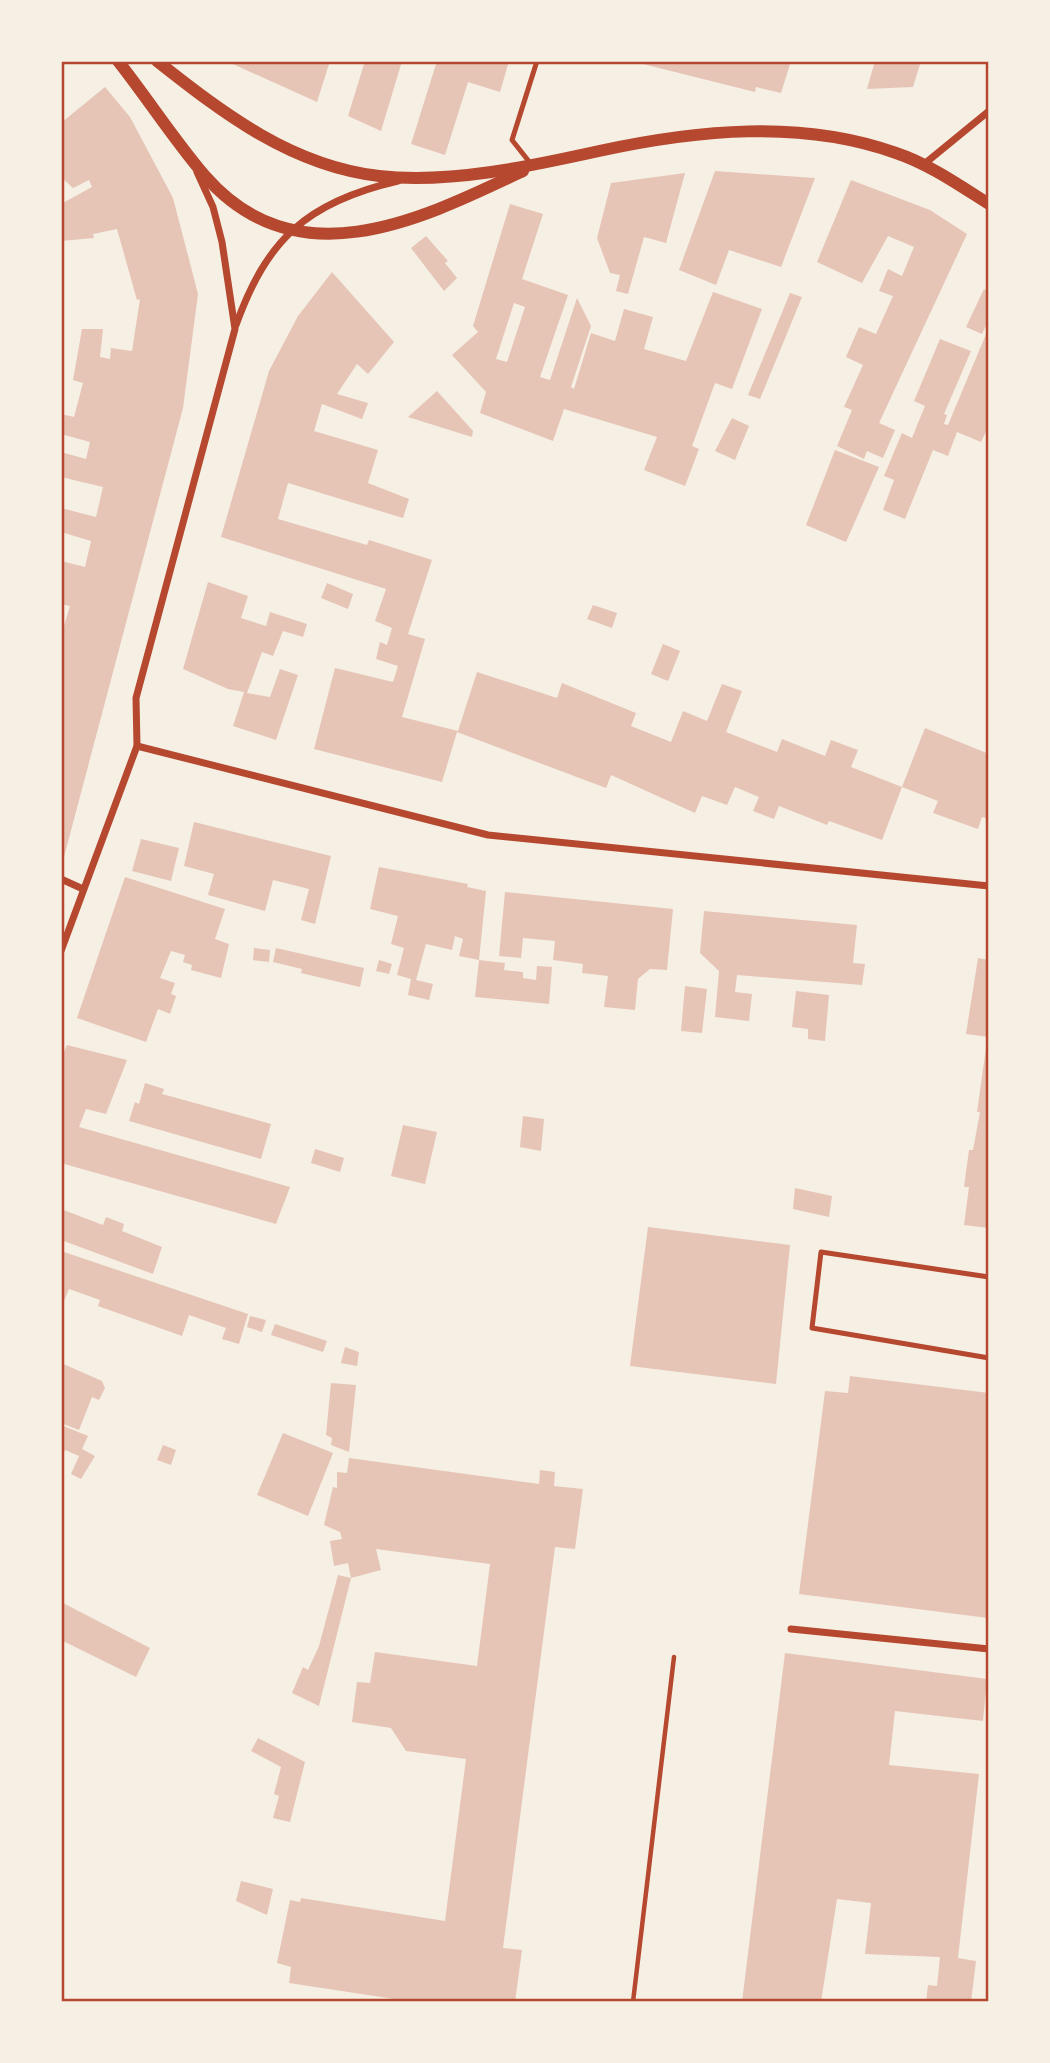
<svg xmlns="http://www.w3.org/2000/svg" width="1050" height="2063" viewBox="0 0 1050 2063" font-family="'Space Grotesk',sans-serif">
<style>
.building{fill:#e6c5b7;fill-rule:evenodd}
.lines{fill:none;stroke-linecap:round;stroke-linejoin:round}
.path{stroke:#b5482f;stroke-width:4.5}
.service{stroke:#b5482f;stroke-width:5}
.minor{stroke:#b5482f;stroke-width:7}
.tertiary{stroke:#b5482f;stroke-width:12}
.neatline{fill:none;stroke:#b5482f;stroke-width:2.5}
</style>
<rect width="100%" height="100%" fill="#f6efe4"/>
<g class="building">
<path d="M226,61h104l-13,41z"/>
<path d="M365,61h37l-21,70 -33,-15z"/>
<path d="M437,61h72l-9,31 -32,-10 -23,73 -34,-11z"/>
<path d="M631,61h160l-10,32 -25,-6 -1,5z"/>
<path d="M875,61h46l-8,26 -46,2z"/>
<path d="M105,87l25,30 43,81 25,96 -15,114 -119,449 -3,-2v-219l9,-30 -9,-2v-43l24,6 6,-26 -30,-9v-24l35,9 7,-30 -42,-10v-25l25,7 4,-17 -29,-8v-20l13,3 9,-34 -10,-3 9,-51h21l-3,28 10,2 1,-11 21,3 8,-52 -3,1 -20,-71 -24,5 1,4 -33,3v-37l31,-17 -3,-7 -16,8 -12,-11v-54z"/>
<path d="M715,171l100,7 -34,89 -52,-17 -13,35 -37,-15z"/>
<path d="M685,173l-19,70 -22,-6 -16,57 -12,-3 4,-16 -10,-2 -13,-35 14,-55z"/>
<path d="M851,180l79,30 37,24 -88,189 16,7 -12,28 -16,-7 -3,8 -27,-13 15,-36 -8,-3 19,-42 -17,-8 13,-30 17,7 17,-38 -14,-5 9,-22 14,7 12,-29 -26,-11 -26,47 -45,-21z"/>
<path d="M510,204l33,10 -21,65 46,16 -28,82 10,3 27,-82 14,28 -20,61 3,2 17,-56 24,8 9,-32 29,8 -9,32 42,12 27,-69 49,17 -30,80 -17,-6 -23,63 7,3 -14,37 -41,-16 13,-33 -93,-28 -11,32 -73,-28 6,-21 -34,-37 26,-23 -5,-6zM514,303l11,4 -18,55 -11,-3z"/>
<path d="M426,236l22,25 -3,2 12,15 -13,13 -33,-43z"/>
<path d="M332,272l62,70 -26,32 -11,-10 -20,30 31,9 -6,16 -40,-15 -8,27 64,19 -10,33 41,16 -6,19 -115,-35 -10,36 89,26 2,-5 63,20 -24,74 17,5 -23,78 56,14 19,-59 80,26 5,-15 74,30 -5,13 40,16 12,-31 24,10 15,-37 20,7 -16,41 51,20 5,-13 43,17 6,-16 27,10 -7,17 51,20 23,-59 64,26v65l-7,-2 -4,12 -45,-16 5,-12 -36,-14 -20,53 -53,-19 -2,4 -48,-19 -5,13 -21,-8 6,-14 -24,-10 -8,18 -25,-9 -7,17 -84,-38 -5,13 -149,-56 -15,50 -128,-33 21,-81 58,14 5,-16 -22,-7 4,-17 7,3 5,-17 -17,-7 11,-32 -165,-52 48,-166 29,-55z"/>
<path d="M984,289l5,3v27l-7,15 -16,-7z"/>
<path d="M790,293l12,4 -42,102 -12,-4z"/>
<path d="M989,327v98l-8,17 -24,-10 -9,24 -15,-6 -28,69 -22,-9 11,-30 -10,-4 18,-43 10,5 6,-15 7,-17 -11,-5 26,-62 31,12 -27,63 3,1 -3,9 4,1z"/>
<path d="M437,391l36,40 -1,6 -64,-20z"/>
<path d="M732,418l17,8 -14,34 -20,-9z"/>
<path d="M835,450l44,17 -33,75 -40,-17z"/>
<path d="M208,582l40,14 -7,22 25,8 4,-14 37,12 -4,13 -20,-6 -10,25 -11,-4 -15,41 23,4 10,-28 18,6 -22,65 -43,-14 11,-34 -16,-3 -45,-20z"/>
<path d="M327,583l26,11 -5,15 -27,-11z"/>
<path d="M593,605l24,8 -5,15 -25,-9z"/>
<path d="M663,644l17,7 -12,30 -17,-7z"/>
<path d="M194,822l137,34 -16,68 -14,-4 8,-31 -36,-9 -8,31 -57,-16 6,-21 -30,-8z"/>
<path d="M141,839l38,9 -8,33 -39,-10z"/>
<path d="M379,867l89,17 -1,3 19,4 -7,69 -20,-4 4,-17 -8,-3 -3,14 -26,-6 -10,36 17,4 -4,16 -21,-5 3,-16 -14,-4 7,-27 -13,-4 7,-28 -28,-7z"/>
<path d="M125,877l100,32 -10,30 14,5 -8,34 -30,-8 1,-5 -9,-3 2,-7 -14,-4 -11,27 15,5 -4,11 5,2 -6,18 -12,-5 -12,33 -69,-24z"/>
<path d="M505,892l168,17 -6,61 -17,-1 -12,10 -3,31 -31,-3 4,-31 -26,-3 1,-9 -30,-4 2,-19 -32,-3 -2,20 -22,-2z"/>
<path d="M704,911l153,14 -4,38 12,1 -3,21 -125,-10 -2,17 17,2 -3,27 -34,-4 4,-46 -19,-18z"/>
<path d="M254,948l16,2 -1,12 -16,-2z"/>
<path d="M276,948l88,20 -4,19 -59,-14 1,-4 -29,-7z"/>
<path d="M978,958l11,2v77l-23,-3z"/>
<path d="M379,960l13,4 -3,10 -13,-3z"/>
<path d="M479,960l26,3 -1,7 19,2v6l13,2 1,-14 15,1 -3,37 -74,-7z"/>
<path d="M685,986l22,3 -5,44 -21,-2z"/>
<path d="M796,991l33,4 -4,46 -17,-2v-10l-16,-2z"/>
<path d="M987,1041h2v187l-25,-3 5,-38h-5l5,-37h4l7,-38h-3z"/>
<path d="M67,1045l60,15 -21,54 -20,-5 -7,18 211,60 -14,37 -215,-61v-104z"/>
<path d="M145,1083l19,6 -2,5 109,30 -10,35 -132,-38 6,-19 4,2z"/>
<path d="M523,1116l21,3 -3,32 -21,-4z"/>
<path d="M403,1125l34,7 -12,52 -34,-8z"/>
<path d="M315,1149l29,9 -4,14 -29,-9z"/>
<path d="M795,1188l37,8 -3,21 -36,-8z"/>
<path d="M61,1209l42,16 3,-8 18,7 -2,7 40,16 -9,27 -92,-34z"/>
<path d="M648,1227l142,18 -14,139 -146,-18z"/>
<path d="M61,1251l187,63 -9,30 -17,-5 4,-11 -37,-13 -7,21 -84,-30 2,-6 -31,-11 -8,19z"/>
<path d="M250,1316l16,4 -4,12 -15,-5z"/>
<path d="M275,1324l52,17 -4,11 -52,-17z"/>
<path d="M345,1347l14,5 -2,14 -16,-3z"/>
<path d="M61,1363l41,18 3,7 -6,12 -7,-3 -13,33 -18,-7z"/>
<path d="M850,1376l139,17 -1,225 -189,-24 26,-203 23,2z"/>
<path d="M331,1383l25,2 -7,67 -18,-7 1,-7 -6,-3z"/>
<path d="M61,1425l27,11 -6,13 13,7 -14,23 -10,-5 8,-18 -14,-6 -4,9z"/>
<path d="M283,1433l50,20 -25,63 -51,-21z"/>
<path d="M163,1445l13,5 -5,15 -14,-5z"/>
<path d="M349,1458l190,26 1,-14 15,2 -1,14 29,3 -8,60 -20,-2 -52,401 19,2 -7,52h-101l-125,-19 2,-16 -14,-4 13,-63 10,2 1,-4 144,23 21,-162 -60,-8 -15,-23 -39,-6 5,-40 13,1 5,-31 102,14 13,-102 -114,-15 5,21 -30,8 -3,-15 -14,3 -4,-25 12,-2 -2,-7 -16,-7 9,-38 4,1v-16l10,1z"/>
<path d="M338,1575l13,3 -32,128 -27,-13 11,-26 5,3 11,-24z"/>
<path d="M61,1602l89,46 -14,29 -75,-37z"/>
<path d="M785,1653l202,26 -4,42 -88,-10 -6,54 90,9 -21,184 18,3 -5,41h-45l2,-17 9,1 3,-29 -75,-3 6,-51 -34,-4 -16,103h-79z"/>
<path d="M258,1738l47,24 -15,60 -17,-4 6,-22 -5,-2 7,-27 -30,-16z"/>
<path d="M241,1881l32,8 -6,26 -31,-14z"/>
</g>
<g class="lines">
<path class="path" d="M633,2002l41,-345"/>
<g class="service">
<path d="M531,164l-19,-24 25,-79"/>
<path d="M989,1277l-168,-25 -9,76 177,30"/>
</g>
<g class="minor">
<path d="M923,165l66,-54"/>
<path d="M236,325c31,-86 71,-123 162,-144"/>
<path d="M137,746l351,89 501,51"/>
<path d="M61,879l22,10"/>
<path d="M61,951l76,-205 -1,-48 99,-369 -13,-87 -9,-35 -16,-35"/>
<path d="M791,1629l198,20"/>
</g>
<g class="tertiary">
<path d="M118,61c30,38 56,79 87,115 92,105 215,44 318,-5"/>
<path d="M157,61c67,53 135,105 222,115 71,8 152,-10 220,-25 97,-21 202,-32 297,2 33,11 63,32 93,51"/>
</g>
</g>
<rect width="1050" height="2063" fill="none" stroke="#f6efe4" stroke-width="126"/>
<rect x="63" y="63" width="924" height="1937" class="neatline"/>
</svg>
